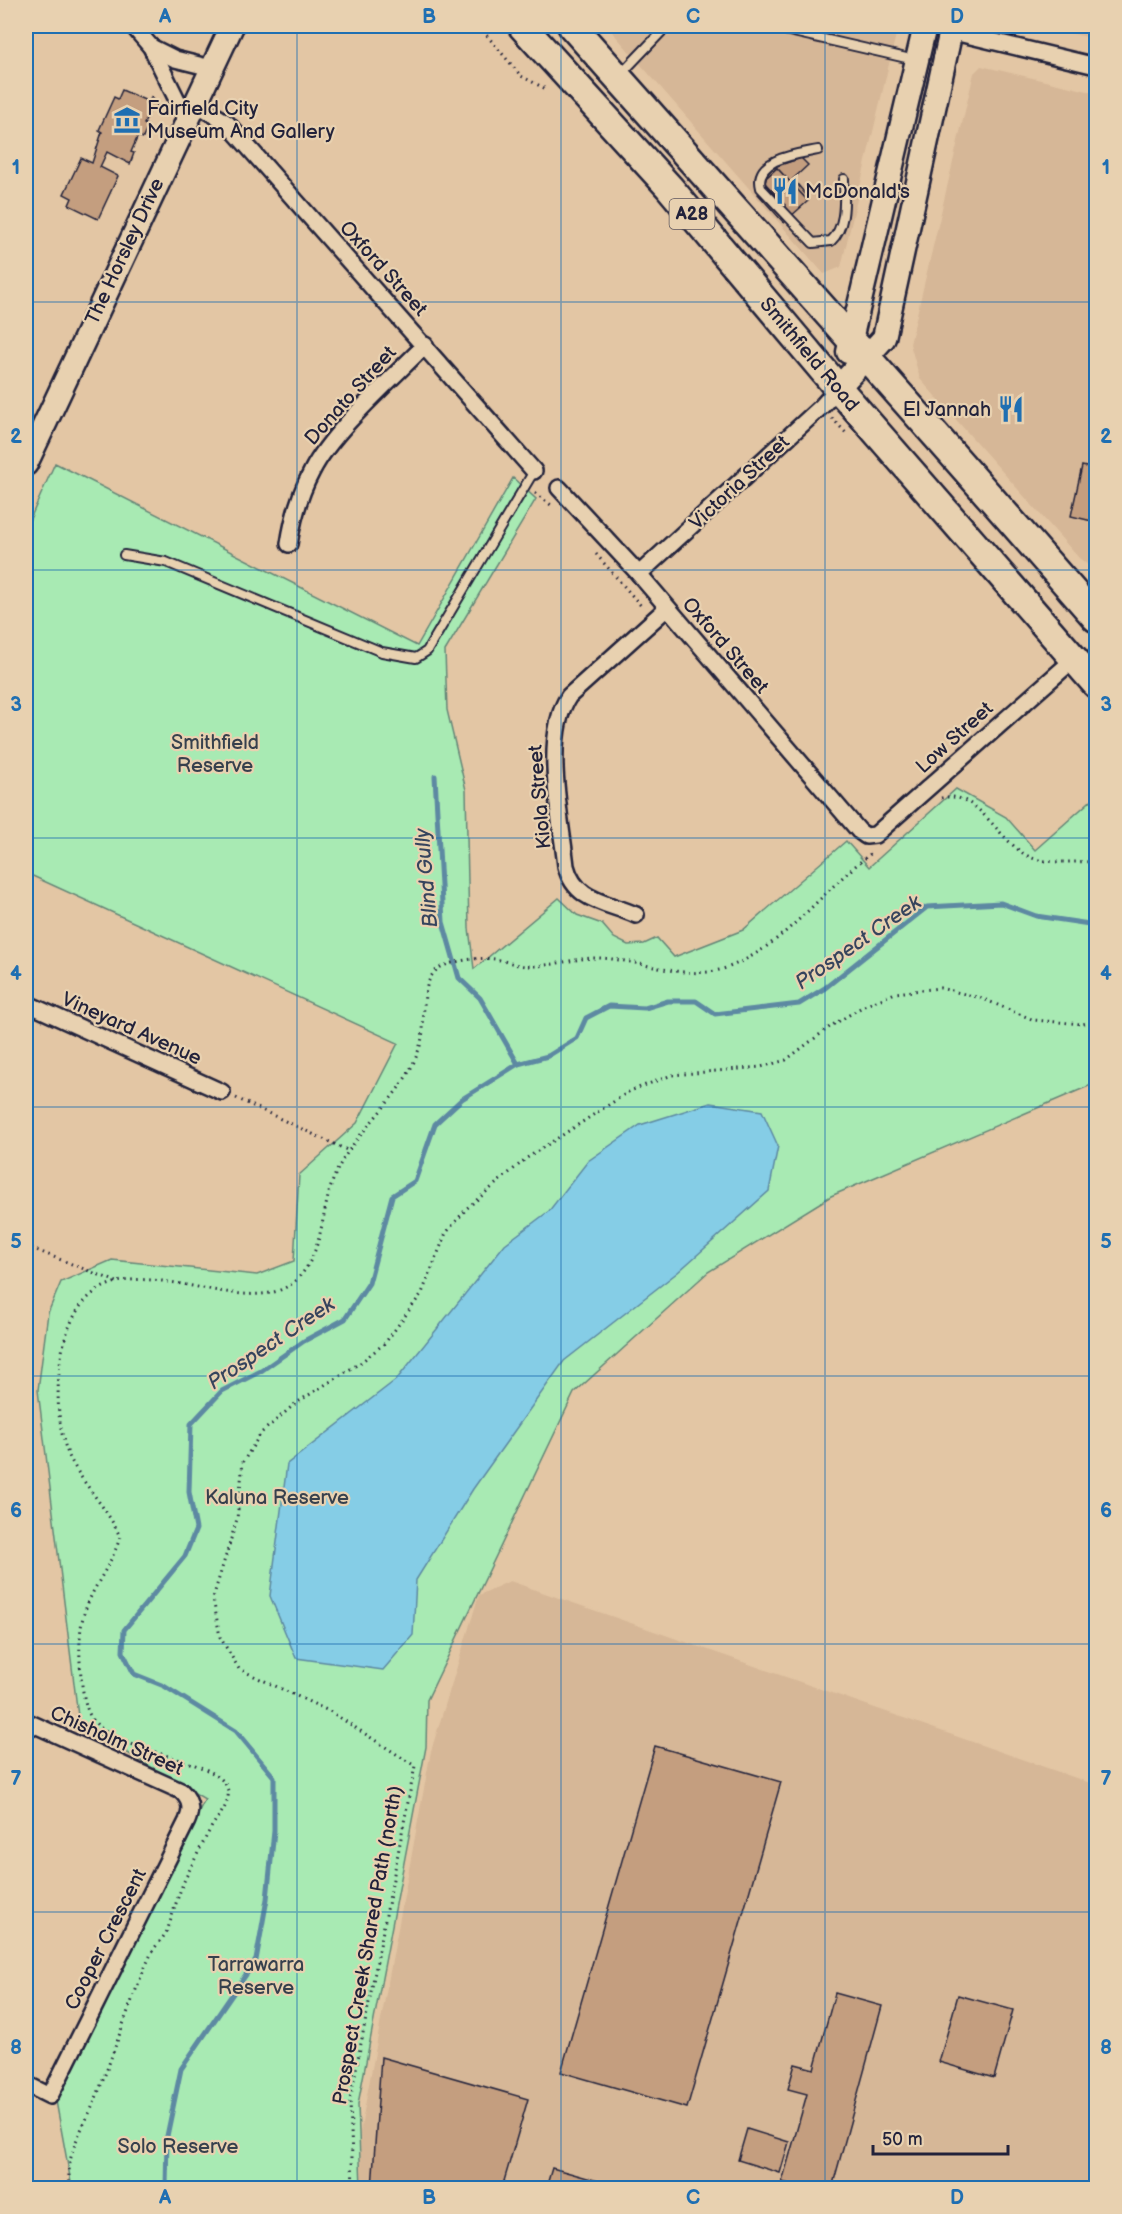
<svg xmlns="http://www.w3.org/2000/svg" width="1122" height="2214" viewBox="0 0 1122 2214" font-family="'Balsamiq Sans',sans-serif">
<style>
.built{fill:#d6b797}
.green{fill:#a8eab3;stroke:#658677;stroke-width:1.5}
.water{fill:#85cde6;stroke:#5d89a2;stroke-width:1.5}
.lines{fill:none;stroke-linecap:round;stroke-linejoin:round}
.stream{stroke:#5d89a2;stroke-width:5}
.building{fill:#c49e7f;stroke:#22223b;stroke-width:1.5}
.lane-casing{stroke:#22223b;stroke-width:12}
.street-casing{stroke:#22223b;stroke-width:20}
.primary-casing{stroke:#22223b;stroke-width:27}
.highway-casing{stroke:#22223b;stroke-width:32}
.path{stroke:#22223b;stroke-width:3;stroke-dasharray:1.5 4.5;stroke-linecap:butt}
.lane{stroke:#e8d1b0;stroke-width:8}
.street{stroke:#e8d1b0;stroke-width:15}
.primary{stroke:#e8d1b0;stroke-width:22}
.highway{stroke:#e8d1b0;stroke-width:27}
.grid{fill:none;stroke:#1f6fb2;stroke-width:1.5;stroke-opacity:0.55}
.labels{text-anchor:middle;stroke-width:4.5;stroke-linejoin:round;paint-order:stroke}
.shield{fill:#e8d1b0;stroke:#5d565e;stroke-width:1.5}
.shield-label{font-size:18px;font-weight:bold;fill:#22223b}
.poi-label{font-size:20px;fill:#22223b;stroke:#e8d1b0;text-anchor:start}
.street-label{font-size:20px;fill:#22223b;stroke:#e8d1b0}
.park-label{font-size:20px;fill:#36404d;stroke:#e8d1b0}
.water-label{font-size:21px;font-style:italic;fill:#36445d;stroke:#e8d1b0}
.neatline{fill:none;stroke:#1f6fb2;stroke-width:2}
.grid-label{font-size:20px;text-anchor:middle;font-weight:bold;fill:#1f6fb2}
</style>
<rect width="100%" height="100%" fill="#e3c6a4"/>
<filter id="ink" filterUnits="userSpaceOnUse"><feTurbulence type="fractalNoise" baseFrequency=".0167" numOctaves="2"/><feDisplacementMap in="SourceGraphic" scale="12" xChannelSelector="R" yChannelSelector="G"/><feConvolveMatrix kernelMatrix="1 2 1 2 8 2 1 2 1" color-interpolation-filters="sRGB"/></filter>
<g filter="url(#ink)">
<g class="built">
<path d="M607,26h291l-57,241 -17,7z"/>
<path d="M1038,26h58v13z"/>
<path d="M981,66l115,27v473l-8,-1 -9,-7 -159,-179 -10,-35 64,-271z"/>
<path d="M510,1581l586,204v403h-734l-2,-55 71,-382 48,-156z"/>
</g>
<path class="green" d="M55,463l362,183 96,-168 23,21 -91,152 2,59 19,80 3,138 5,41 85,-71 18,17 25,9 12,14 14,7 16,-1 13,-6 17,19 69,-27 103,-89 23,26 87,-78 50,28 29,33 61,-54v287l-265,113 -123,76 -134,121 -147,307 -1,47 -68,357 3,84h-289l-16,-87 149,-302 -126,-75 -41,-334 10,-77 13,-31 51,-22 145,15 37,-14 5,-86 58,-52 41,-80 -372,-170v-345z"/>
<path class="water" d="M710,1103l52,8 16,35 -9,45 -91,81 -114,89 -91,128 -57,91 -3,55 -30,35 -87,-12 -26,-62 17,-132 110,-85 108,-135 44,-33 39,-50 52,-36z"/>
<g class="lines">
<g class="stream">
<path d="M435,776l8,146 16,56 21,20 38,66"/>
<path d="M166,2188l1,-52 14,-67 75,-109 11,-61 7,-68v-54l-38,-46 -72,-45 -30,-12 -11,-22 1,-22 61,-74 11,-27 -7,-37 2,-68 31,-33 39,-20 43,-30 41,-22 24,-36 23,-87 23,-15 20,-57 27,-25 56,-35 30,-8 29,-18 9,-20 23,-12 36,2 23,-7h28l19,13 84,-10 26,-16 102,-81 74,-4 35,13 60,9"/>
</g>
</g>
<g class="building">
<path d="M122,90l27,12 2,-5 6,8 -2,5 -4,-2 -7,16 4,2 -5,12 -5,-2 -7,16 3,1 -4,11 -23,-12 -7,15 18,9 -20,43 -29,-14 3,-7 -8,-4 17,-36 11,5 10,-31 -3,-2 15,-33 4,2z"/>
<path d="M801,158l7,7 -15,14 15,18 -2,2 -29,-31 -11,10 -1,5 21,23 -3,3 7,8 -6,6 -26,-29 6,-5 -3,-13 16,-15 3,4z"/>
<path d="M777,168l31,33 -18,16 -7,-8 3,-3 -21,-23 1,-5z"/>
<path d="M1082,466l14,3v53l-25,-6z"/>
<path d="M655,1746l126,36 -94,326 -126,-36z"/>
<path d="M835,1993l47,13 -50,182h-27l-23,-6 25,-88 -19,-5 7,-25 19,5z"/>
<path d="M958,1995l55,15 -19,68 -55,-16z"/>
<path d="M381,2057l147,42 -26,89h-130z"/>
<path d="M747,2129l42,13 -9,31 -42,-13z"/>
<path d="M552,2168l71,20h-77z"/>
</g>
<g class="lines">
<defs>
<g id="lane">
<path d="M767,26l148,34"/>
<path d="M621,74l46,-48"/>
<path d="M818,150c-19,4 -65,8 -57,38l52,55 18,-2c16,-15 13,-42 13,-62"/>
<path d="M124,555l42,7 216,90 34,6 11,-7 107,-180"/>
</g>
<g id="street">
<path d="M133,26l18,21 35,71"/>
<path d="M929,26l167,40"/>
<path d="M151,47l24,12 36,9"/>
<path d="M194,102l33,21 307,348"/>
<path d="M559,488l80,86 220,257 7,5 9,-1 199,-176"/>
<path d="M289,544c4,-26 10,-49 23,-73 20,-40 80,-92 113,-126"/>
<path d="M639,574l183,-168 16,-18"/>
<path d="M636,915c-29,-13 -61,-13 -70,-49 -5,-47 -24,-130 3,-170l98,-88"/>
<path d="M26,1003l196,89"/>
<path d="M26,1721l155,70c10,9 11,18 6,30l-137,275 -24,-12"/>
</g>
<g id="primary">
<path d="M848,352l77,-326"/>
<path d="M838,388l46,-50 68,-312"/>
<path d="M26,464l206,-438"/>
</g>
<g id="highway">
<path d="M522,26l147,161 169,201 258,296"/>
<path d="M572,26c175,197 351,393 524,592"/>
</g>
</defs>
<use href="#lane" class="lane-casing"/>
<use href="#street" class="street-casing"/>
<use href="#primary" class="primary-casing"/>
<use href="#highway" class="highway-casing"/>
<g class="path">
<path d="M479,26l42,50 27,14"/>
<path d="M832,418l14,15"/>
<path d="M535,493l16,12"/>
<path d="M596,554l46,53"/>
<path d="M941,798c39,-10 59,50 94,61 18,5 43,2 61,3"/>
<path d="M236,1098l113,53"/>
<path d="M26,1246l91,36"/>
<path d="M70,2188c-2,-9 -1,-21 1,-31 5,-20 15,-36 23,-54 20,-49 35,-101 57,-149 4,-9 14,-16 17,-26 6,-17 10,-34 18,-51 8,-16 16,-33 25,-49 6,-11 15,-18 17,-31 6,-41 -112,-39 -137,-80 -11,-17 -13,-69 -10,-89 4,-34 30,-59 39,-91 -12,-28 -35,-50 -49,-77 -18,-34 -16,-101 -1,-135 44,-104 180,12 231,-50 22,-27 20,-60 31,-92 17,-52 77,-85 90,-145 4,-21 -4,-61 21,-72 15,-6 37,-9 52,-7 11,2 22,7 32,7 22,1 44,-7 66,-8 46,-1 90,26 136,9 59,-23 94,-79 144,-115"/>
<path d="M353,2188l-3,-88 65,-334 -84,-54 -92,-43 -19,-32 -7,-39 24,-79 6,-57 18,-29 35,-30 64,-40 25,-20 37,-50 24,-60 21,-25 60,-50 103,-67 42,-16 89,-8 25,-7 45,-34 31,-19 33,-14 45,-5 41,10 53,22 48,4 14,-3"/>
</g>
<use href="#lane" class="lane"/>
<use href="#street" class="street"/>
<use href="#primary" class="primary"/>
<use href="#highway" class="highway"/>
</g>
</g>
<path class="grid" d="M297,26v2162M561,26v2162M825,26v2162M26,302h1070M26,570h1070M26,838h1070M26,1107h1070M26,1376h1070M26,1644h1070M26,1912h1070"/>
<defs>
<symbol id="museum-bare" viewBox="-9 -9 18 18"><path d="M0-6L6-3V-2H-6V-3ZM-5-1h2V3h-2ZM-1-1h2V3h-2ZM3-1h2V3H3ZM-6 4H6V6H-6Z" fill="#1f6fb2" stroke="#e8d1b0" stroke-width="2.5" paint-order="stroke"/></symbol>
<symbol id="restaurant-bare" viewBox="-9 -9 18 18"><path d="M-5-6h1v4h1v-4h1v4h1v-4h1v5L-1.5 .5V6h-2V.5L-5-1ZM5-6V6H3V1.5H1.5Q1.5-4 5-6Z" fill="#1f6fb2" stroke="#e8d1b0" stroke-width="2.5" paint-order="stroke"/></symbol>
</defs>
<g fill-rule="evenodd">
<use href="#museum-bare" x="108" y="101" width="38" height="38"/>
<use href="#restaurant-bare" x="766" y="172" width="38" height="38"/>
<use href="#restaurant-bare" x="992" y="390" width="38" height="38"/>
</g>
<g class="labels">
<rect class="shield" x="669.5" y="199" width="45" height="30" rx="4.5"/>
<g class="shield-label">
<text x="692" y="220">A28</text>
</g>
<g class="poi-label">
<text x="147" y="115">Fairfield City<tspan x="147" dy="23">Museum And Gallery</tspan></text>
<text x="805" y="198">McDonald's</text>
<text x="991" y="416" text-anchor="end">El Jannah</text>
</g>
<g class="street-label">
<text transform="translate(124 251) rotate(-65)" y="7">The Horsley Drive</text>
<text transform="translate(384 268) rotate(48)" y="7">Oxford Street</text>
<text transform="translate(810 354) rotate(50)" y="7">Smithfield Road</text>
<text transform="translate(350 395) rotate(-48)" y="7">Donato Street</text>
<text transform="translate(739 482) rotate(-43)" y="7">Victoria Street</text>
<text transform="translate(726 645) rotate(49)" y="7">Oxford Street</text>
<text transform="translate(954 737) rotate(-42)" y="7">Low Street</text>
<text transform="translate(539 797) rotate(-95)" y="7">Kiola Street</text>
<text transform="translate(132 1028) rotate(24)" y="7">Vineyard Avenue</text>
<text transform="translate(117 1740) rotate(24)" y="7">Chisholm Street</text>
<text transform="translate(105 1939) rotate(-63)" y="7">Cooper Crescent</text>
<text transform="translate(367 1945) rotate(-80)" y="7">Prospect Creek Shared Path (north)</text>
</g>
<g class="park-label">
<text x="215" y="749">Smithfield<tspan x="215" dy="23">Reserve</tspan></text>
<text x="277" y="1504">Kaluna Reserve</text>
<text x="256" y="1971">Tarrawarra<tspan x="256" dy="23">Reserve</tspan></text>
<text x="178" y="2153">Solo Reserve</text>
</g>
<g class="water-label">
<text transform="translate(426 878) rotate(-95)" y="7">Blind Gully</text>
<text transform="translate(858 942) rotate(-35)" y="7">Prospect Creek</text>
<text transform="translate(271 1343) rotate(-34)" y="7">Prospect Creek</text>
</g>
</g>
<rect width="1122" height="2214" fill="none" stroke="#e8d1b0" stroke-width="66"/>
<path d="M873 2145v9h135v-9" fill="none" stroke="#22223b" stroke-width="3"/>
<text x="882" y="2145" font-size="18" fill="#22223b" stroke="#e8d1b0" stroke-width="4.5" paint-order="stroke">50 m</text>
<rect x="33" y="33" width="1056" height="2148" class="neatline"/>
<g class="grid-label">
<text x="165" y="23">A</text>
<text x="429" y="23">B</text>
<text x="693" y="23">C</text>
<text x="957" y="23">D</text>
<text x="16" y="174">1</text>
<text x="1106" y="174">1</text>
<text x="16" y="443">2</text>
<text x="1106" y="443">2</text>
<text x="16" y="711">3</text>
<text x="1106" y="711">3</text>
<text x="16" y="980">4</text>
<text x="1106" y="980">4</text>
<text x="16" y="1248">5</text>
<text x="1106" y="1248">5</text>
<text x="16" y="1517">6</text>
<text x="1106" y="1517">6</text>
<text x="16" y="1785">7</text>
<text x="1106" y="1785">7</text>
<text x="16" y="2054">8</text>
<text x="1106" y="2054">8</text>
<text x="165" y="2204">A</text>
<text x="429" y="2204">B</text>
<text x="693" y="2204">C</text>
<text x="957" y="2204">D</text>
</g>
</svg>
